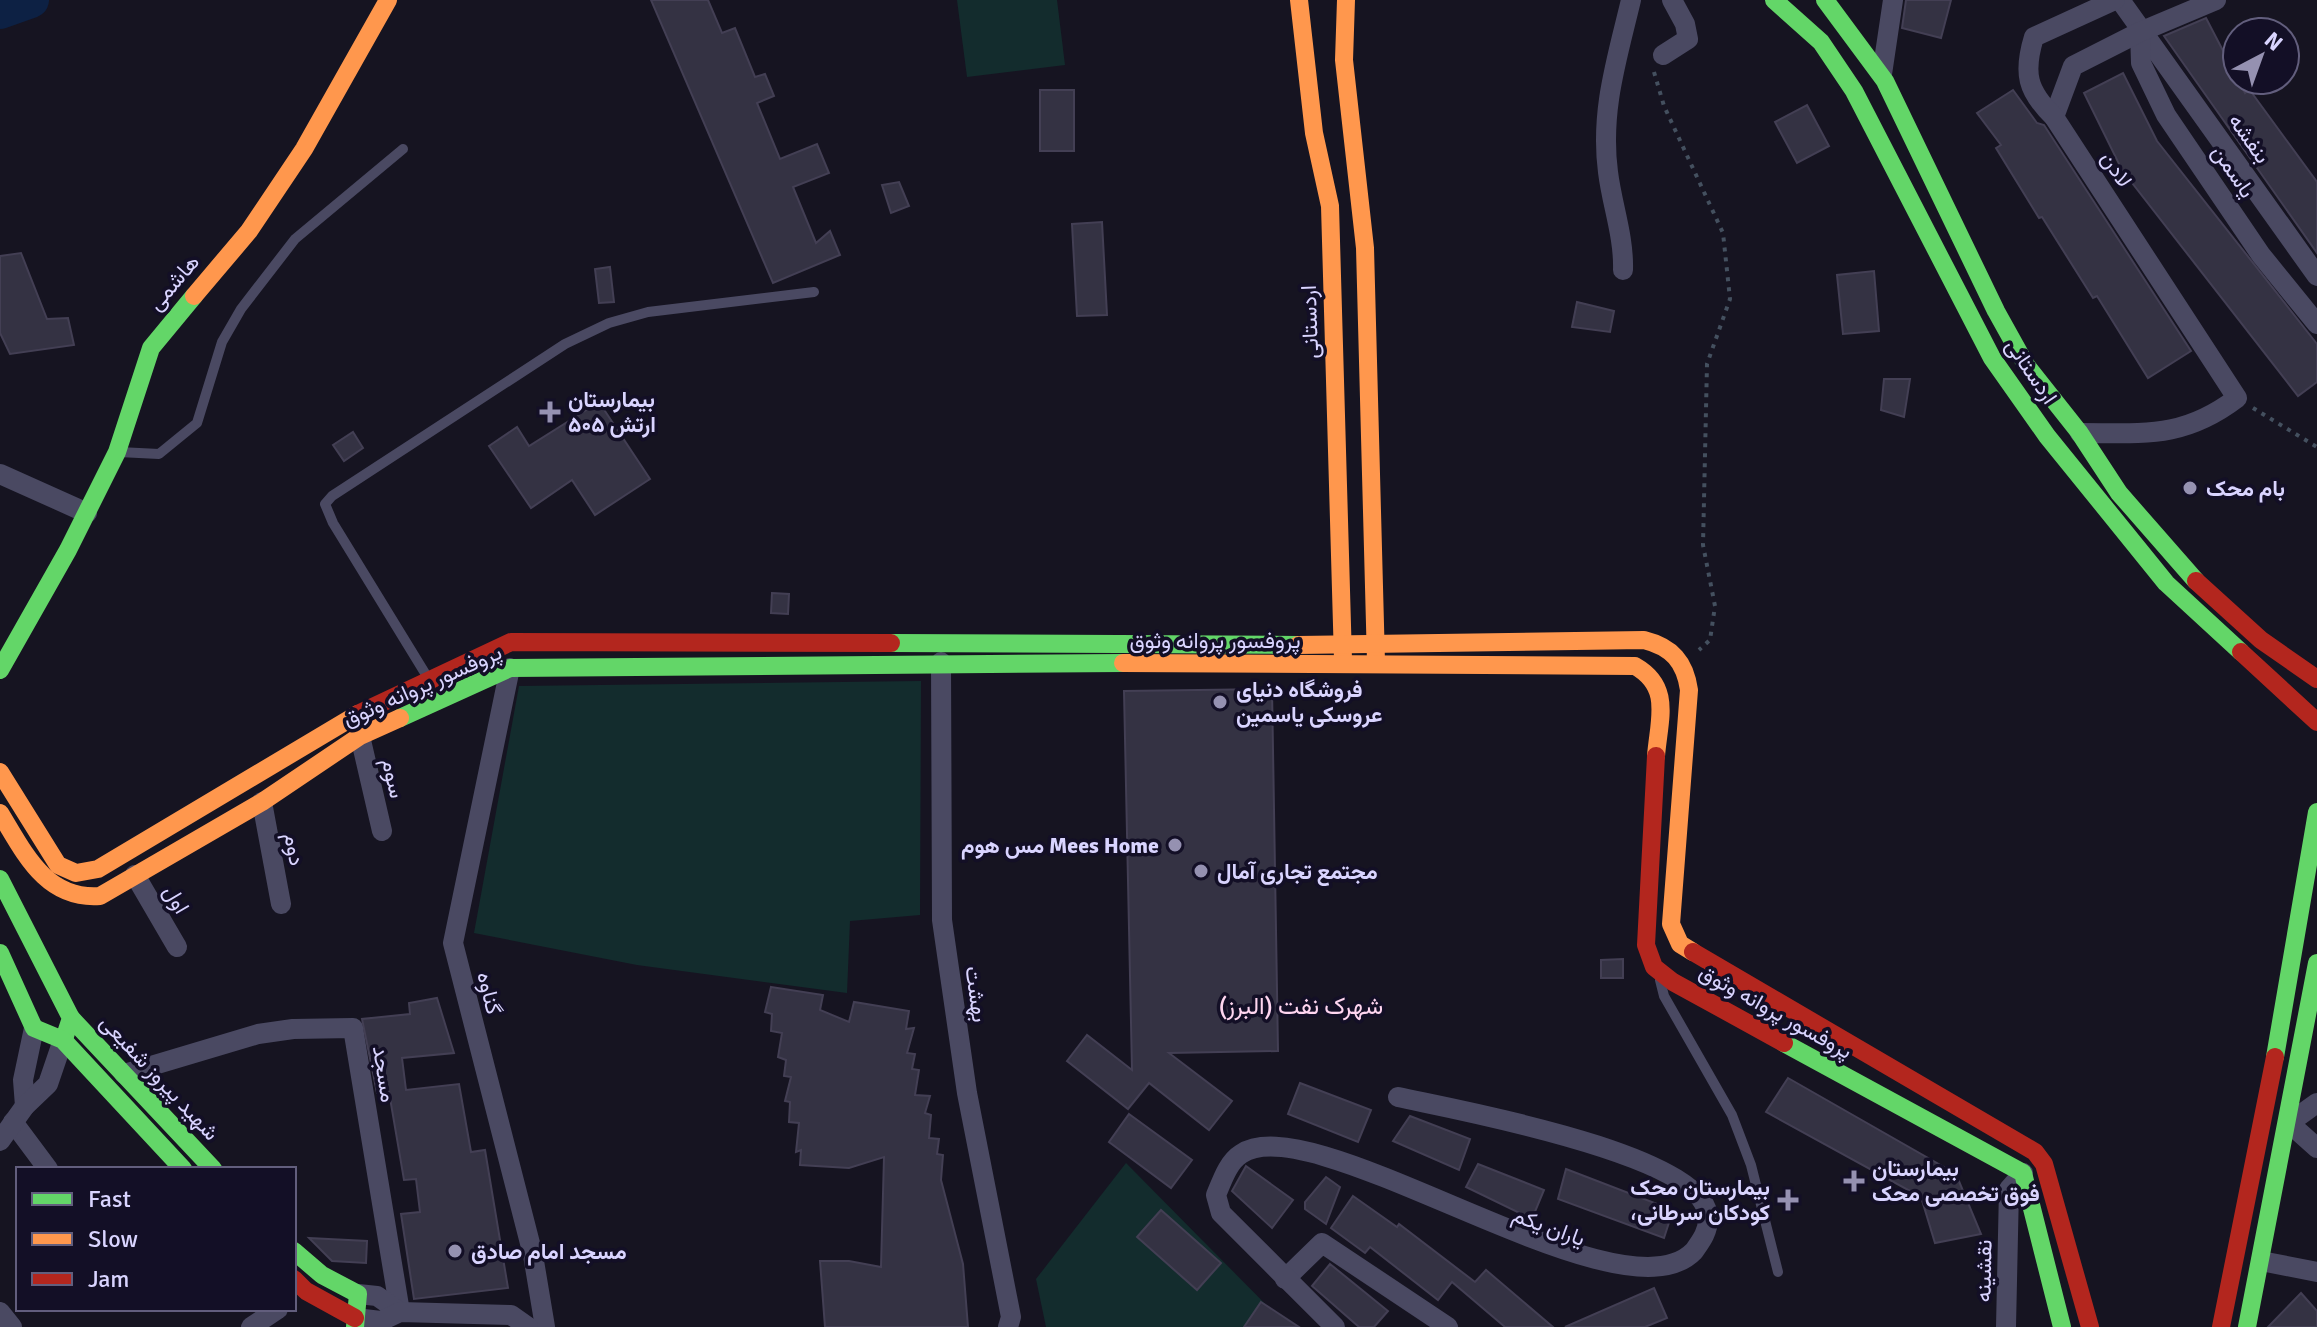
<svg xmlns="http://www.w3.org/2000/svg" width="2317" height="1327" viewBox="0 0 2317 1327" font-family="Signika,Vazirmatn,sans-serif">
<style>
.green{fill:#132c2d}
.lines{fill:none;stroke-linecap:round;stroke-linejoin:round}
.river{stroke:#0d2144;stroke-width:36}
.building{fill:#343243;stroke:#433f54;stroke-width:2}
.path{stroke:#44505f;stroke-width:4;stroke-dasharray:4 6;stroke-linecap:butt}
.lane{stroke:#4a4962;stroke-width:10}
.street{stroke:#4a4962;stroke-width:20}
.fast{stroke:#63d668;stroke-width:18}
.slow{stroke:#ff974d;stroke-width:18}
.jam{stroke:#b3261e;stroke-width:18}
.poi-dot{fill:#9591b1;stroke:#130f26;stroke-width:3}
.labels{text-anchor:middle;stroke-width:7;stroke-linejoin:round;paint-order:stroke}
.street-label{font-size:22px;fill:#d9d4ff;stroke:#130f26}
.poi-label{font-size:22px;font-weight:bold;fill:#d9d4ff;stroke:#130f26;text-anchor:start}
.neighbourhood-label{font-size:24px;fill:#ffd6f0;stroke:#130f26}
</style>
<rect width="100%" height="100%" fill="#161421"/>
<g class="green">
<path d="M957,0h100l8,65 -98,12z"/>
<path d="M921,681l-1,234 -70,6 -3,72 -210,-28 -163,-32 45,-247z"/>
<path d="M1126,1163l162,164h-242l-10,-48z"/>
</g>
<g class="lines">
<path class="river" d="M0,11l31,-11"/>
</g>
<g class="building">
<path d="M651,0h57l14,33 13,-5 20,49 10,-3 9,22 -17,7 23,56 37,-15 12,29 -36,14 23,56 14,-12 10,24 -67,28z"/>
<path d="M1906,0h45l-10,38 -39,-10z"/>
<path d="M2206,18l39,75 4,-4 68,93v71l-153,-217z"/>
<path d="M2123,73l34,68 160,203v38l-19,14 -176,-226 -38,-77z"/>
<rect x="1040" y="90" width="34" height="61"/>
<path d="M2013,90l24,33 7,2 147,226 -43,27 -51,-82 -4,2 -51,-81 -3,1 -43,-70 5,-3 -24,-32z"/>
<path d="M1807,105l22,41 -32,17 -22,-41z"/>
<path d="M899,182l10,24 -18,7 -9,-28z"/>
<path d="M1102,222l5,93 -30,1 -5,-92z"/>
<path d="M21,253l26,66 21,-1 6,27 -64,9 -10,-21v-77z"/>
<path d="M610,267l4,35 -15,1 -4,-34z"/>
<path d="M1874,271l5,60 -36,3 -6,-59z"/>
<path d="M1577,302l37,9 -4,21 -38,-5z"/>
<path d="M1884,379h26l-6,38 -23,-7z"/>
<path d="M599,402l51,77 -55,36 -23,-35 -41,28 -42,-62 28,-19 12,19z"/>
<path d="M353,432l10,16 -19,13 -11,-16z"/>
<path d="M772,593l17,1 -1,20 -17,-1z"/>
<path d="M1272,689l6,362 -109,2 63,48 -23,29 -60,-47 -21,26 -61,-48 20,-26 45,35 -8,-379z"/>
<path d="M1623,959v19h-22v-18z"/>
<path d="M771,987l52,8 -3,15 29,12 5,-20 55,9 -3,18 8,-1 -7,25 8,1 -3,15 7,1 -4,25 15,1 -5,17 6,2 -2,23 10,1 -2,15 6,1 -2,25 22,84 5,63h-143l-5,-66h29l32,6 3,-110 -35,11 -49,-3 1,-15 -5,2 3,-29 -10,-1 1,-20 -5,-1 6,-24 -7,-1 2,-16 -8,-3 4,-24 -11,-2 1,-17 -7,-2z"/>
<path d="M437,998l17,55 -52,5 4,32 53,-6 12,68 14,-2 23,138 -94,11 -13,-85 19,-2 -4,-33 -12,1 -15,-88 -12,1 -15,-74 48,-5 -1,-11z"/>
<path d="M1788,1078l168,96 25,60 -46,9 -14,-46 -155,-85z"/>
<path d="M1300,1083l71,27 -13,32 -70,-28z"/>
<path d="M1129,1114l63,46 -21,28 -62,-46z"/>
<path d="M1410,1116l60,23 -11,31 -66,-29z"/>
<path d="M1478,1164l66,26 -12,29 -66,-32z"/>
<path d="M1246,1166l47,34 -21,28 -40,-37z"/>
<path d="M1566,1169l107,41 -9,28 -106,-39z"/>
<path d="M1326,1177l14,10 -14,37 -21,-15v-7z"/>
<path d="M1353,1196l44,31 2,-3 76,58 11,-12 67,57h-48l-53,-45 -14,18 -68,-53 -5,6 -34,-25z"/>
<path d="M1161,1210l60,53 -24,27 -60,-53z"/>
<path d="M309,1238l58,3 -1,22 -34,-2z"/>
<path d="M1330,1264l58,47 -14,16h-15l-47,-41z"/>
<path d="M1654,1288l13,30 -22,9h-80z"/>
<path d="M2301,1293l16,18v16h-49z"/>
<path d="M1261,1302l38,25h-55z"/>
</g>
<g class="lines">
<g class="path">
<path d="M1654,72l10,34 59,127 7,66 -23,65 -4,181 12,61 -5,34 -11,10"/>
<path d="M2253,408l64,39"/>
</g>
<g class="lane">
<path d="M119,452l40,2 38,-31 25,-81 19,-33 54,-70 108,-90"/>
<path d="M428,678l-95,-155 -8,-19 7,-8 233,-152 44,-21 39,-11 166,-20"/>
<path d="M1660,980l4,16 68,119 19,50 27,107"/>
</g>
<g class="street">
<path d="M2120,0l197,276"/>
<path d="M2140,32l1,31 25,52 95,140 56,69"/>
<path d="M1663,55l25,-16 -3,-15 -13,-24"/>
<path d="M1882,74l11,-74"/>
<path d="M2054,117l19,-51 67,-34 76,-32"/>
<path d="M1623,270c1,-34 -11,-65 -15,-98 -8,-61 9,-113 23,-172"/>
<path d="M2080,433c64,0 103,6 157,-35l-183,-281c-27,-26 -31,-44 -20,-80l81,-37"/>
<path d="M0,474l87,39"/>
<path d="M941,662l1,258 25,173 44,224 -3,10"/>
<path d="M510,668l-57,275 80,312 12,72"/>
<path d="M360,736l22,95"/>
<path d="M262,802l19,102"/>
<path d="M135,875l42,72"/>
<path d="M124,1074l134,-40 35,-5 60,-1 47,284"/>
<path d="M2317,1103l-28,20 28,25"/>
<path d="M25,1106l-2,-26 11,-52"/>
<path d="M13,1122l35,47"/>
<path d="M0,1141l25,-35 23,-22 15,-44"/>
<path d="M2261,1261l56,11"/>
<path d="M1285,1279l37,-36 126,84"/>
<path d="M358,1294l19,2 23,16"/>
<path d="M0,1312l12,15"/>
<path d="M355,1318l26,3 19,-9 111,3 17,12"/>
<path d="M251,1327l27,-18"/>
<path d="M1335,1327l-114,-114 -5,-18c6,-14 12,-33 25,-41 74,-50 381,173 453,97 7,-10 14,-19 14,-32 2,-65 -257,-110 -310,-122"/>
<path d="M2006,1327l3,-138 14,-16"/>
</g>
<g class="fast">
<path d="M1774,0l47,42 33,49 138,267 55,78 119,147 75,69"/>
<path d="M1825,0l60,81 111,230 30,54 53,67 40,61 77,88"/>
<path d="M891,643l407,2"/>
<path d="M0,670l68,-120 49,-98 34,-104 43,-52"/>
<path d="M400,718l110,-50 613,-5"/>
<path d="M0,879l71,139 -6,18"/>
<path d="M0,953l34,75 29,12 120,129"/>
<path d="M71,1018l142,151"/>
<path d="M1784,1043l239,130 39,154"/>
<path d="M2275,1057l42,-245"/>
<path d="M294,1251l28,24 36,19 -3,33"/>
<path d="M2247,1327l70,-364"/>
</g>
<g class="slow">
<path d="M1299,0l15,133 16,73 13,454"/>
<path d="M1346,0l-2,60 21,188 11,414"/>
<path d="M194,296l55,-65 55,-82 84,-149"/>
<path d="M1298,645l346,-5c28,7 41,22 45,50l-18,234 9,20 13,8"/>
<path d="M1123,663l512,3c37,21 24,53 21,90"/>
<path d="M0,772l58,93 18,8 22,-4 260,-155"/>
<path d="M0,813c25,41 46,87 100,83l162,-94 98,-66 40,-18"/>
</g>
<g class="jam">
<path d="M2196,581l65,59 56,39"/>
<path d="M2241,652l76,70"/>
<path d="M358,714l153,-72 380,1"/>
<path d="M1656,756l-10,189 8,22 19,15 111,61"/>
<path d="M1693,952l342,200 9,12 46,163"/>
<path d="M294,1279l12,12 49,27"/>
<path d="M2221,1327l54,-270"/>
</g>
</g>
<g class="poi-dot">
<path d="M546 400h8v8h8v8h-8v8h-8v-8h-8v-8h8z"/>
<circle cx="2190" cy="488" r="8"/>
<circle cx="1220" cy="702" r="8"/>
<circle cx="1175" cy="845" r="8"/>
<circle cx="1201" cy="871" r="8"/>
<path d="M1850 1169h8v8h8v8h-8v8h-8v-8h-8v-8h8z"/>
<path d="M1784 1188h8v8h8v8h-8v8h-8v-8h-8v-8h8z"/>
<circle cx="455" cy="1251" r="8"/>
</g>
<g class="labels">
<g class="street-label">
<text transform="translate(2250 138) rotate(55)" y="8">بنفشه</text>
<text transform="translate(2117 169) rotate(57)" y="8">لادن</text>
<text transform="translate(2234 171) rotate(56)" y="8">یاسمن</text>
<text transform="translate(173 282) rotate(-49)" y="8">هاشمی</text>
<text transform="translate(1309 322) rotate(-92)" y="8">اردستانی</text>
<text transform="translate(2032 371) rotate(56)" y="8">اردستانی</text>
<text x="1215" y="648">پروفسور پروانه وثوق</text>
<text transform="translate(422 685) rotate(-24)" y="8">پروفسور پروانه وثوق</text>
<text transform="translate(394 778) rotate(77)" y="8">سوم</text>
<text transform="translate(295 849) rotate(79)" y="8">دوم</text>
<text transform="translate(177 899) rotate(60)" y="8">اول</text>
<text transform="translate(490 993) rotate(76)" y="8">گناوه</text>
<text transform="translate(977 994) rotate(82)" y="8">بهشت</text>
<text transform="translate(1776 1011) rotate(29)" y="8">پروفسور پروانه وثوق</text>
<text transform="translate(385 1074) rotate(81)" y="8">مسجد</text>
<text transform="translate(160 1077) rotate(47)" y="8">شهید پیروز شفیعی</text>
<text transform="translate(1549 1226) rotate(20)" y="8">یاران یکم</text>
<text transform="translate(1983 1271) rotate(-89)" y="8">نقشینه</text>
</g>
<g class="poi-label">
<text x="568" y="407">بیمارستان<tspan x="568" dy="25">۵۰۵ ارتش</tspan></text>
<text x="2206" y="496">بام محک</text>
<text x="1236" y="697">فروشگاه دنیای<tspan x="1236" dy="25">عروسکی یاسمین</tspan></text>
<text x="1159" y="853" text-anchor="end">مس هوم Mees Home</text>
<text x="1217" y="879">مجتمع تجاری آمال</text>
<text x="1872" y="1176">بیمارستان<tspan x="1872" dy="25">فوق تخصصی محک</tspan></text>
<text x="1770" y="1195" text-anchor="end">بیمارستان محک<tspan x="1770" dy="25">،کودکان سرطانی</tspan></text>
<text x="471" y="1259">مسجد امام صادق</text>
</g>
<g class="neighbourhood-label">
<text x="1301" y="1014">شهرک نفت (البرز)</text>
</g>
</g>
<rect x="16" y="1167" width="280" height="144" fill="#130f26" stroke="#625e7d" stroke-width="2"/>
<rect x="32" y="1193" width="40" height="12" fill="#63d668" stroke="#625e7d" stroke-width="2"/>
<text x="88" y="1207" font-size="24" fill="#d9d4ff">Fast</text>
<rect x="32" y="1233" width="40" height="12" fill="#ff974d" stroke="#625e7d" stroke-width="2"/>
<text x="88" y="1247" font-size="24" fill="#d9d4ff">Slow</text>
<rect x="32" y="1273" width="40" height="12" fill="#b3261e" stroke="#625e7d" stroke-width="2"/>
<text x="88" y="1287" font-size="24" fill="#d9d4ff">Jam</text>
<g transform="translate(2261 56) rotate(41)"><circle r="38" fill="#130f26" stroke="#625e7d" stroke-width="2"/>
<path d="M0-6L14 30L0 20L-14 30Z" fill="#9591b1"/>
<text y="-12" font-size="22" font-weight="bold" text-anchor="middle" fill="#d9d4ff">N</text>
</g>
</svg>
